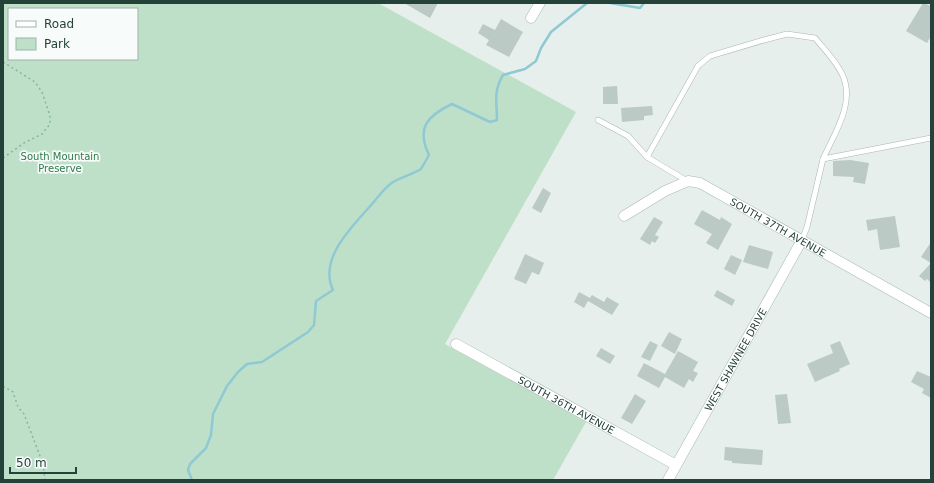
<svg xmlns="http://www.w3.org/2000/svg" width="934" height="483" viewBox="0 0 934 483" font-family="'DejaVu Sans',sans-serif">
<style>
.green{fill:#bfe0c8;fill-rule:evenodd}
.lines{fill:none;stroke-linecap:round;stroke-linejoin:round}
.stream{stroke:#8ec9d4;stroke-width:2.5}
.building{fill:#bbcac4}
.service-casing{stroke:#a8b8b2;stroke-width:6}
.minor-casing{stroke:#a8b8b2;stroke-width:11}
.path{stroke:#86b3a5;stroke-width:1.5;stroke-dasharray:2 3;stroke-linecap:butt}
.service{stroke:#fff;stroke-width:5}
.minor{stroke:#fff;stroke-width:10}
.labels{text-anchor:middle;stroke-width:3.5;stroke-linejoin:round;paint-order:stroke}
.park-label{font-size:10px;fill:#2d7a4b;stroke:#f7fbf9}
.street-label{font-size:10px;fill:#24423a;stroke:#f7fbf9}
</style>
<rect width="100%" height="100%" fill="#e6efeb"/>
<path class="green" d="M3,3h375l198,109 -131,232 141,78 -33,58h-550zM9,9h128v50h-128z"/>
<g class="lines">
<g class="stream">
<path d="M610,3l30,5 4,-5"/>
<path d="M192,480l-4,-10 2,-6 16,-16 5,-13 2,-21 14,-28 11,-14 9,-8 15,-2 46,-30 6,-7 2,-24 17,-11c-15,-32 20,-64 39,-86 7,-8 13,-17 21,-22 9,-5 20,-8 28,-13l8,-14c-13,-27 -2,-39 23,-51l38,18 7,-2c0,-18 -4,-28 6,-45l22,-6 11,-8 5,-13 10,-16 36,-29"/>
</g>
</g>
<g class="building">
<path d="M404,3h34l-8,15z"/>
<path d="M923,3l8,3v30l-4,7 -21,-12z"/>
<path d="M501,19l22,13 -14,25 -23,-12 3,-5 -11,-7 5,-9 12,6z"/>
<path d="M617,86l1,18h-15v-17z"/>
<path d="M652,106l1,9 -9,1v4l-22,2 -1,-14z"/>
<path d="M850,160l19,3 -4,21 -12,-2 1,-5 -21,-1v-15z"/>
<path d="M543,188l8,5 -10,20 -9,-5z"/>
<path d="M702,210l18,10 1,-3 11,7 -14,26 -12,-7 6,-9 -18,-10z"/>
<path d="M895,216l5,31 -20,3 -3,-21 -9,2 -2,-11z"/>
<path d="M654,217l9,5 -8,13 4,2 -4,6 -3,-2 -2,4 -10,-6z"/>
<path d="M931,242v41l-4,-4 -2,2 -6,-5 12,-13 -10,-6z"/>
<path d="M749,245l24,7 -5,17 -25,-7z"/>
<path d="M525,254l19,9 -5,12 -7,-3 -6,12 -12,-5z"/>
<path d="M731,255l11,5 -7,15 -11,-6z"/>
<path d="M717,290l18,10 -3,6 -18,-10z"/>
<path d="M579,292l11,6 2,-3 12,7 3,-5 12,7 -7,11 -24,-14 -4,7 -10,-6z"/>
<path d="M669,332l13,7 -7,15 -14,-8z"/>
<path d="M650,341l8,4 -8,16 -9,-4z"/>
<path d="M840,341l10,23 -11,5 1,2 -25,11 -8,-18 26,-11 -3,-8z"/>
<path d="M601,348l14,8 -5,8 -14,-8z"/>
<path d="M678,351l20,11 -5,9 5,2 -5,9 -4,-3 -5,9 -19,-11 -6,11 -22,-12 7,-13 21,11z"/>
<path d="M917,371l14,6v21l-9,-5 2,-4 -13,-7z"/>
<path d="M635,394l11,7 -14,23 -11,-6z"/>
<path d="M787,394l4,29 -13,1 -3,-29z"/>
<path d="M725,447l38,3 -1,15 -30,-2v-2l-8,-1z"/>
</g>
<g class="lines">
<defs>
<g id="service">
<path d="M598,120l30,16 19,21 40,24"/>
<path d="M647,157l51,-91 12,-10 54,-16 23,-6 28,4c10,12 22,24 28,38 12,28 -9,58 -20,83"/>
<path d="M802,240l5,-13 16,-68 108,-21"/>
</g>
<g id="minor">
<path d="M531,18l9,-15"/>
<path id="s1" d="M624,216l41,-25 23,-10 12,2 231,130"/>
<path id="s2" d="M456,344l220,121"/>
<path id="s3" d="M668,480l134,-240"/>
</g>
</defs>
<use href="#service" class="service-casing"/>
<use href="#minor" class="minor-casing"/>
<g class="path">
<path d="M3,62l32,20 7,10 8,24v8l-8,10 -18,9 -21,15"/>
<path d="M3,386l10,6 5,15 6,7 19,50 2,16"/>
</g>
<use href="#service" class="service"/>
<use href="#minor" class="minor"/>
</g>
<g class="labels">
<g class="park-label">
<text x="60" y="160">South Mountain<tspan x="60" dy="12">Preserve</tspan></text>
</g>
<g class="street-label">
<text dy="4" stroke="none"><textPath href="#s1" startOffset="175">SOUTH 37TH AVENUE</textPath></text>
<text dy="4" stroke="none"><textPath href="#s3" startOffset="138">WEST SHAWNEE DRIVE</textPath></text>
<text dy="4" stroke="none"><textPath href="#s2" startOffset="126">SOUTH 36TH AVENUE</textPath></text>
</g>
</g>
<rect width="934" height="483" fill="none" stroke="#24423a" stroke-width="8"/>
<rect x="8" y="8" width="130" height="52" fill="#f7fbf9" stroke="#a3b1ad"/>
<rect x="16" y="21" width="20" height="6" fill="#ffffff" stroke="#a3b1ad"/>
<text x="44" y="28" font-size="12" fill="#24423a">Road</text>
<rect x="16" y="38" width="20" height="12" fill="#bfe0c8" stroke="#a3b1ad"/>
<text x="44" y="48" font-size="12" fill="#24423a">Park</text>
<path d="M10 467v6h66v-6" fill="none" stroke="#24423a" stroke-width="2"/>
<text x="16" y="467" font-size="12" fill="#24423a" stroke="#f7fbf9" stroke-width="3" paint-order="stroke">50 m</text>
</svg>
